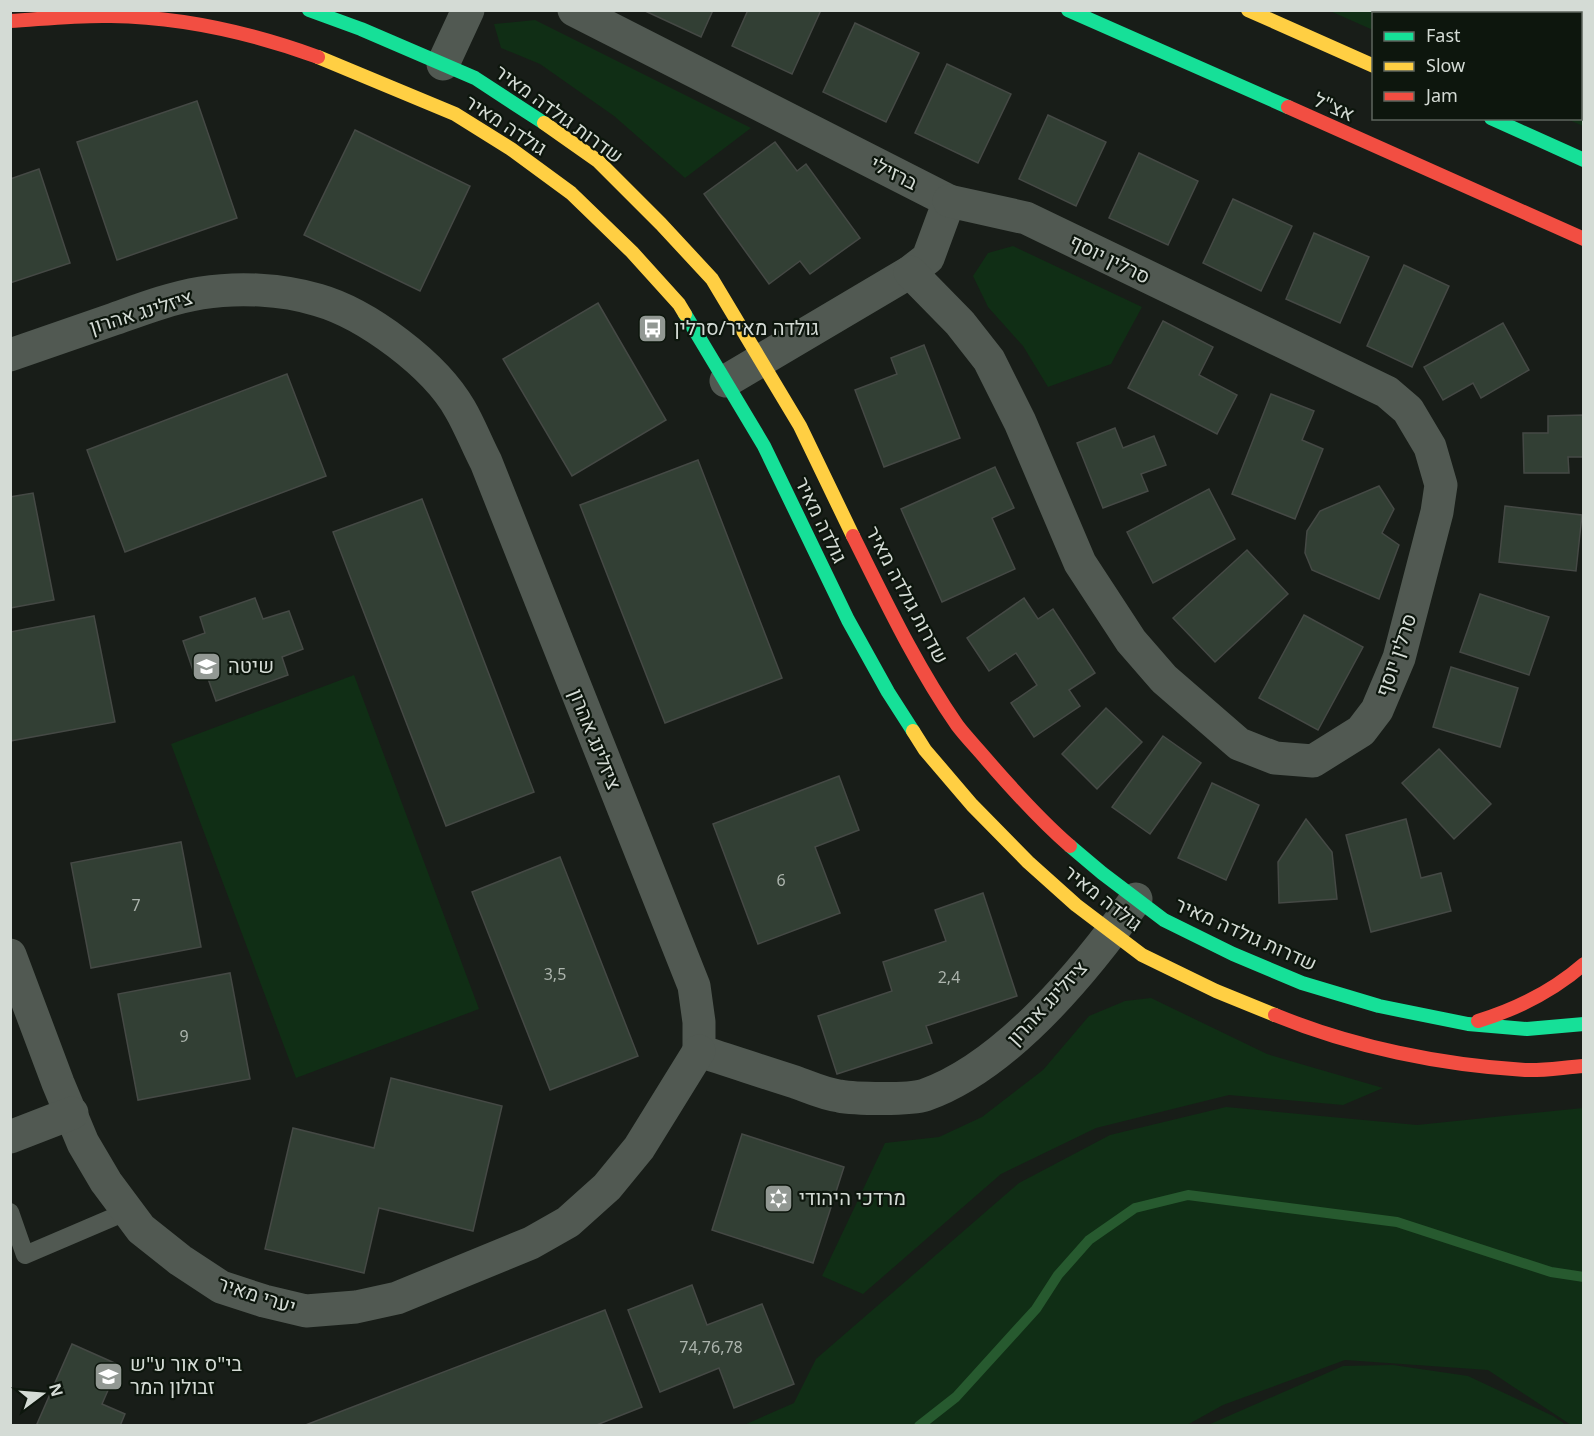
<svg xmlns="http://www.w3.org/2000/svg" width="1594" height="1436" viewBox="0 0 1594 1436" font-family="'Noto Sans',Heebo,sans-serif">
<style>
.green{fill:#102e15}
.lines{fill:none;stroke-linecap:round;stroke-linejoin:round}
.stream{stroke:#275a2f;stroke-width:10}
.building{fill:#323f34;stroke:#454945;stroke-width:1.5}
.lane{stroke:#515952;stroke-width:18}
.street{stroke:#515952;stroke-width:33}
.fast{stroke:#16e098;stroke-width:14}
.slow{stroke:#ffcf43;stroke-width:14}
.jam{stroke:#f24e42;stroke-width:14}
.labels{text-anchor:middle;stroke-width:4.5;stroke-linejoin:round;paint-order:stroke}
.number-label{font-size:16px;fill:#acb4ad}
.street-label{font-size:20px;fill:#d4dbd5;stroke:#0d160d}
.poi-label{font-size:20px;fill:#d4dbd5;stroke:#0d160d;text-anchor:start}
</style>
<rect width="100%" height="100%" fill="#181d18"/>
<g class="green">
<path d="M1330,11h253v115l-16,-7 13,-1v-104h-206l-1,16z"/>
<path d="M535,20l216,108 -66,50 -71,-62 -74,-52 -39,-16 -7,-24z"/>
<path d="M1013,246l129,61 -31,57 -63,23 -25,-41 -35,-39 -15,-31 15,-23z"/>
<path d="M354,675l125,334 -183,69 -125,-334z"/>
<path d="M1151,998l116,56 116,34 -40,17 -114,-10 -133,33 -95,46 -138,120 -41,-18 63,-133 54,-6 43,-20 61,-47 46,-54 36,-15z"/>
<path d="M1226,1107l191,18 166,-17v317h-12l-83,-55 -143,-10 -122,45 -36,20h-443l50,-22 22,-44 203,-176 91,-48z"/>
<path d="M1393,1365l75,11 85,40 13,9h-358l135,-59z"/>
</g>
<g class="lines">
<path class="stream" d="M919,1426l37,-29 80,-88 22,-34 31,-35 46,-32 53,-13 209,27 154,50 33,5"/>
</g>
<g class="building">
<path d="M643,10h70l-12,27z"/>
<path d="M748,10h73l-29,64 -60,-28z"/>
<path d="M855,23l64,30 -33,69 -63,-30z"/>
<path d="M947,64l64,30 -33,69 -63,-30z"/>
<path d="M197,101l40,117 -120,42 -40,-118z"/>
<path d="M1048,115l58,27 -30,64 -57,-27z"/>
<path d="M355,130l115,56 -50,105 -116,-56z"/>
<path d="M775,142l22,29 9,-7 54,74 -50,36 -10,-13 -31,23 -65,-90z"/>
<path d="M1139,153l59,28 -30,64 -59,-27z"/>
<path d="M39,169l31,94 -60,20v-104z"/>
<path d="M1233,199l59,27 -31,65 -58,-28z"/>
<path d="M1314,233l55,24 -29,66 -54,-24z"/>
<path d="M1404,265l45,21 -37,81 -45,-21z"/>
<path d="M598,303l68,117 -94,56 -69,-117z"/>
<path d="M1163,321l50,26 -14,28 38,20 -20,39 -89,-46z"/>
<path d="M1503,323l26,47 -48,28 -8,-15 -30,17 -19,-33z"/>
<path d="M924,345l36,93 -76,29 -29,-77 42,-16 -6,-16z"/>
<path d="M287,374l39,102 -201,76 -38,-102z"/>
<path d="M1271,394l43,17 -12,29 21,9 -28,70 -63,-25z"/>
<path d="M1584,415v42h-16l1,16h-45l-1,-40h25v-17z"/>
<path d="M1115,428l8,20 31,-12 12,29 -25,9 7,17 -45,17 -26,-65z"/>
<path d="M698,460l84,218 -117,45 -85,-218z"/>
<path d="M995,467l19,41 -22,10 23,51 -73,33 -41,-93z"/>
<path d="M1379,486l15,23 -12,24 17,12 -20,54 -67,-29 -7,-17 2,-22 13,-20z"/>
<path d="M1209,489l26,50 -82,44 -26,-51z"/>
<path d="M33,493l21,107 -44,8v-111z"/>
<path d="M422,499l112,293 -88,34 -113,-294z"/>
<path d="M1505,506l77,9 -6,56 -77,-9z"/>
<path d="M1247,550l41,44 -73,68 -42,-44z"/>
<path d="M1480,594l69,23 -20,58 -69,-23z"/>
<path d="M255,598l8,21 26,-8 14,38 -21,8 6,18 -72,26 -10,-28 -11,3 -12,-35 22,-8 -5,-16z"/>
<path d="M1024,598l14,21 15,-10 42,64 -26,17 11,16 -46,31 -23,-34 26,-18 -21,-32 -27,18 -22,-33z"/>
<path d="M1304,615l59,32 -45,83 -59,-32z"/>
<path d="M94,616l21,106 -105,19v-109z"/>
<path d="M1451,667l67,21 -18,59 -67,-20z"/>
<path d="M1106,708l36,34 -45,47 -35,-35z"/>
<path d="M1163,736l38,27 -51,71 -38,-27z"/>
<path d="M1439,749l52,55 -37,35 -52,-56z"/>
<path d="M839,776l20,54 -44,17 25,66 -82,31 -45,-120z"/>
<path d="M1212,783l47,22 -33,75 -48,-22z"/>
<path d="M1306,819l26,33 5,47 -58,4 -1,-41z"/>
<path d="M1406,819l15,59 20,-5 10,38 -80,21 -25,-97z"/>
<path d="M181,842l20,105 -110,21 -20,-105z"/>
<path d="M560,857l78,199 -88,34 -78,-198z"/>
<path d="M983,893l34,103 -91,30 6,17 -95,31 -19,-58 74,-25 -9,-29 63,-21 -11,-31z"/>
<path d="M230,973l20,106 -112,21 -20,-106z"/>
<path d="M391,1078l111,28 -29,125 -94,-23 -15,65 -99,-24 28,-121 81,20z"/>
<path d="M742,1134l102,33 -31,96 -101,-33z"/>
<path d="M692,1285l15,40 55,-21 32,80 -60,24 -15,-40 -59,24 -32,-82z"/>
<path d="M605,1310l37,97 -48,19h-291z"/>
<path d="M72,1344l47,21 -17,39 23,10 -5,12h-79l-4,-2z"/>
</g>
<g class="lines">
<path class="lane" d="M10,1212l15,43 103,-44"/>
<g class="street">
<path d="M574,10l375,191 -21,57 -18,14 -184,109"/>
<path d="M443,64l25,-54"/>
<path d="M910,272l50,51 29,37 31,62 60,141 51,78 33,38 75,65 36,14 38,3 48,-30 16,-21 22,-52 38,-146 4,-27 -11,-38 -22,-37 -21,-18 -361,-174 -77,-17"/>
<path d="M10,355c35,-12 69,-24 104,-36 28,-10 57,-21 87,-26 37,-6 81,-4 117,7 49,14 117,65 142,109 10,17 17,36 26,53l208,524 5,36v29c32,10 64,21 96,31 14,5 29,12 44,14 15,3 72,4 86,-1 82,-29 162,-127 211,-196"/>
<path d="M10,955l48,128 25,60 23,39 35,47 39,31 41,27 43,14 42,10 50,-4 41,-9 134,-55 37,-21 39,-35 32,-39 60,-97"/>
<path d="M10,1137l62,-24"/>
</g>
<g class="fast">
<path d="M309,10l52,19 114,49 69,45"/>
<path d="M1068,10l220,97"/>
<path d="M1491,118l93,42"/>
<path d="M685,314l79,132 84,174 40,72 25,39"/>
<path d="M1070,846l32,27 62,47 69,34 69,29 77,23 89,18 59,5 57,-5"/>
</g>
<g class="slow">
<path d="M1248,10l126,56"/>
<path d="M318,57l137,57 56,35 60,44 61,59 47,52 6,10"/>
<path d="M544,123l54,38 63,63 51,55 88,147 53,110"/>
<path d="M913,731l12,19 47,55 56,57 48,43 66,50 74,36 59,24"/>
</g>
<g class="jam">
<path d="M10,21c33,-2 68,-6 101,-5 71,1 141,17 207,41"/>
<path d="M1288,107l296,132"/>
<path d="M853,536c32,64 63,130 104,189 9,12 20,23 30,35 26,30 53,60 83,86"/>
<path d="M1275,1015c78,32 166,50 250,55 19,1 40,-3 59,-4"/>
<path d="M1478,1021c39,-12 75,-30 106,-57"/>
</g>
</g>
<defs>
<symbol id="bus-square" viewBox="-11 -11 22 22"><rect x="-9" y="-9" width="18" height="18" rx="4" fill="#929893" stroke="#0d160d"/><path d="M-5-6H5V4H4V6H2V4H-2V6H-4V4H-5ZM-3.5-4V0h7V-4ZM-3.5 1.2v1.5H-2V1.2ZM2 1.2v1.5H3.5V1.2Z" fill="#fff"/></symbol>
<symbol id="school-square" viewBox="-11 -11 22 22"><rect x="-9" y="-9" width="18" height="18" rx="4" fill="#929893" stroke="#0d160d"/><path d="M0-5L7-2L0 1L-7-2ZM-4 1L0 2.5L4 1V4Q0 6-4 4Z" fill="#fff"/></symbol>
<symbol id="synagogue-square" viewBox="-11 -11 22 22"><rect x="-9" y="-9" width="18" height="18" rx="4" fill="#929893" stroke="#0d160d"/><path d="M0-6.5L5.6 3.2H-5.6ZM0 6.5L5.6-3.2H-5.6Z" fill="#fff"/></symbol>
</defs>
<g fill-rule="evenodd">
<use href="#bus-square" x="636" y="312" width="33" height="33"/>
<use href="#school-square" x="190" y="650" width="33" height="33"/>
<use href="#synagogue-square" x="762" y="1182" width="33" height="33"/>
<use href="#school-square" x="92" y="1360" width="33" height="33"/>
</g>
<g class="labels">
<g class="number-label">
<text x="781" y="886">6</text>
<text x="136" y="911">7</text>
<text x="555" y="980">3,5</text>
<text x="949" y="983">2,4</text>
<text x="184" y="1042">9</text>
<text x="711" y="1353">74,76,78</text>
</g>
<g class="street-label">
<text transform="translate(1334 107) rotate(24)" y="7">אצ"ל</text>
<text transform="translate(559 114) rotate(36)" y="7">שדרות גולדה מאיר</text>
<text transform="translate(506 125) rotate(33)" y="7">גולדה מאיר</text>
<text transform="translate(894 173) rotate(27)" y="7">ברזילי</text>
<text transform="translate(1110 259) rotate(26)" y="7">סרלין יוסף</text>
<text transform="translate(141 312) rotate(-17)" y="7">ציזלינג אהרון</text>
<text transform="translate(821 520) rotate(64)" y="7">גולדה מאיר</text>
<text transform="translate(907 595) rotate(62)" y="7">שדרות גולדה מאיר</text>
<text transform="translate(1396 655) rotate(-71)" y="7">סרלין יוסף</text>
<text transform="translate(595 739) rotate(68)" y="7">ציזלינג אהרון</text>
<text transform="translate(1103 898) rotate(38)" y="7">גולדה מאיר</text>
<text transform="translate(1246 934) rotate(24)" y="7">שדרות גולדה מאיר</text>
<text transform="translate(1047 1003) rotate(-47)" y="7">ציזלינג אהרון</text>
<text transform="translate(257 1295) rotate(18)" y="7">יערי מאיר</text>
</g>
<g class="poi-label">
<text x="674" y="335">גולדה מאיר/סרלין</text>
<text x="228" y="673">שיטה</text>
<text x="799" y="1205">מרדכי היהודי</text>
<text x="130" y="1371">בי"ס אור ע"ש<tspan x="130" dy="23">זבולון המר</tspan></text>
</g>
</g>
<rect width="1594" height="1436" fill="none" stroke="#d4dbd5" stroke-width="24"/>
<rect x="1372" y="12" width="210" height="108" fill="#0d160d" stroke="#5d655d" stroke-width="1.5"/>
<rect x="1384" y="32" width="30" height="9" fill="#16e098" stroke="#5d655d" stroke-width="1.5"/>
<text x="1426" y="42" font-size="18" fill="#d4dbd5">Fast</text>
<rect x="1384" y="62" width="30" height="9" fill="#ffcf43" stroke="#5d655d" stroke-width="1.5"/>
<text x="1426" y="72" font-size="18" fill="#d4dbd5">Slow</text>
<rect x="1384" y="92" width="30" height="9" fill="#f24e42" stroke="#5d655d" stroke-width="1.5"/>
<text x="1426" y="102" font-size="18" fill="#d4dbd5">Jam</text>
<g transform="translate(42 1394) rotate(74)" stroke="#0d160d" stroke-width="4.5" paint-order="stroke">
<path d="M0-4.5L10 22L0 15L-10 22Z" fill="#d4dbd5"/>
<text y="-9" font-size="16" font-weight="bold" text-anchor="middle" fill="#d4dbd5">N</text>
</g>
</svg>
